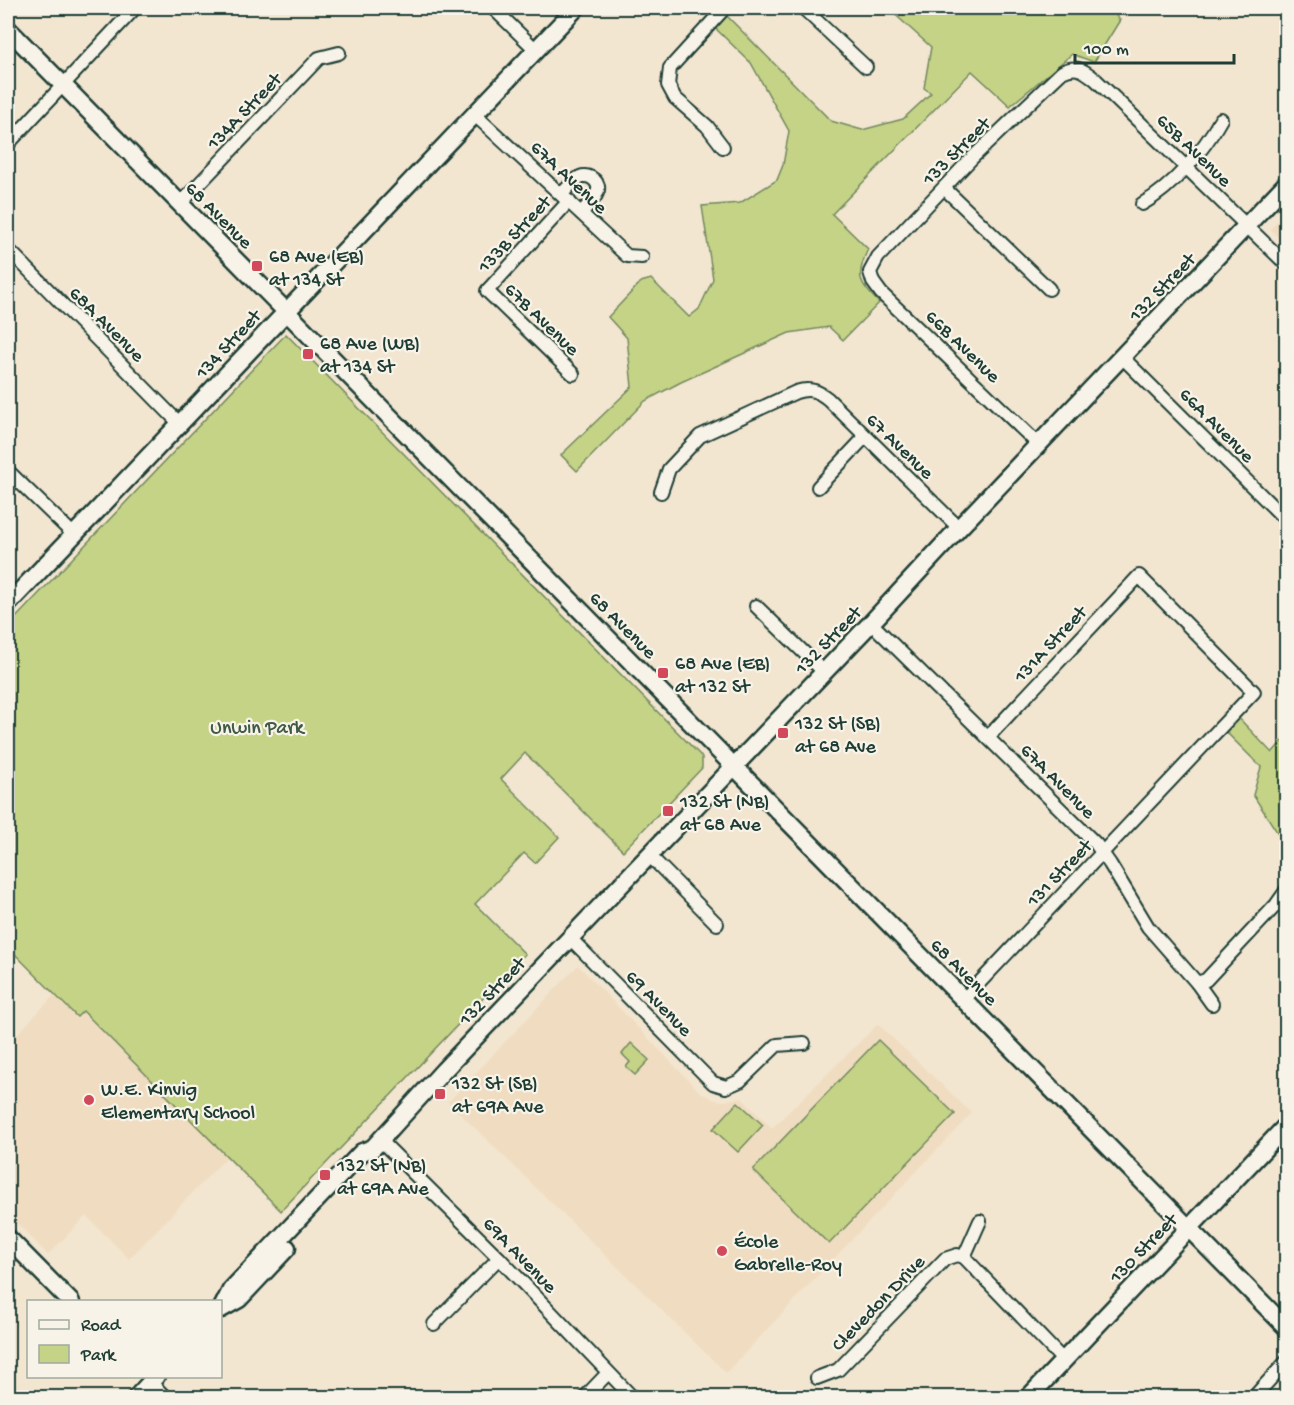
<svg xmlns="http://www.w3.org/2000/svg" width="1294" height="1405" viewBox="0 0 1294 1405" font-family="'Gochi Hand',sans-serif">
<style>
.built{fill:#f0ddc1}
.green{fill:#c5d387;stroke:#72885e;stroke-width:1.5}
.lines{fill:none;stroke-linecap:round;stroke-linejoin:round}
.street-casing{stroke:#1f3d34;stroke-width:16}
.secondary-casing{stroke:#1f3d34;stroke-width:21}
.street{stroke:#f7f3e8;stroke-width:12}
.secondary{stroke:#f7f3e8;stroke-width:16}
.poi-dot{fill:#d1495b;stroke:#f7f3e8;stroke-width:2}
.labels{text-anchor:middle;stroke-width:4.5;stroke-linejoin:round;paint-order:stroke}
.street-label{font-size:20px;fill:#1f3d34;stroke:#f7f3e8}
.poi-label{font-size:20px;fill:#1f3d34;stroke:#f7f3e8;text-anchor:start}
.park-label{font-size:20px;fill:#405b45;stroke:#f7f3e8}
</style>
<rect width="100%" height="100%" fill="#f3e6d1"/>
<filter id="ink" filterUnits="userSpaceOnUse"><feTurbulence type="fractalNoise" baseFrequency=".0167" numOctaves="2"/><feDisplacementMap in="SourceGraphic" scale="12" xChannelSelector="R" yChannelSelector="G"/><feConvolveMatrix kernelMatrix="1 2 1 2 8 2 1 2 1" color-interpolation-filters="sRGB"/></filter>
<g filter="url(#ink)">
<g class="built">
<path d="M1286,212v33l-16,-16z"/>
<path d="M578,965l122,127 15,8 10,1 16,-4 31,31 106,-104 94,89 -246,260 -278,-271z"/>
<path d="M54,995l23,22 6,-6 144,146 -98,102 -43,-43 -38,39 -40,-41v-170z"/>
</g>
<g class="green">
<path d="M951,8h158l11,12 -26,42 -22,-8 -62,52 -38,-35 -140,143 36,35c-13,28 -9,33 11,54l-36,37 -14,-13 -40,6 -108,49 -36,19 -68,70 -16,-16 71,-68 -5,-49 -19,-21 33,-35 10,-3 38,38 10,-8 14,-30 -11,-73 38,-3 37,-23 6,-15 6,-34 -38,-68 -36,-35 12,-12 104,105 31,9 41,-11 28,-26 -7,-5 7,-41 -41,-37 38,7z"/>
<path d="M286,334l416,423v11l-79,83 -98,-98 -24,26 58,58 -24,26 -11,-10 -49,51 50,50 -244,257 -198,-200 -6,6 -69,-70v-321z"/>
<path d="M1234,713l38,40 14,-16v118l-5,-3 4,-8 -32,-49 8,-28 -40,-40z"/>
<path d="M878,1040l77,74 -126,130 -76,-74z"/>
<path d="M631,1043l18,17 -14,15 -9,-8 4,-5 -8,-8z"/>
<path d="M738,1102l25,23 -25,27 -25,-23z"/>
</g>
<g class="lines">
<defs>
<g id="street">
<path d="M493,8l43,42"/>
<path d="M722,8l-1,4 -51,56 -2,17 7,13 32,28 16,21"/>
<path d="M803,8l63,59"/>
<path d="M475,115l152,141 15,1"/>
<path d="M8,144l127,-136"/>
<path d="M944,188l105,101"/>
<path d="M562,194c5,-5 11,-14 18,-17 10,-4 22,6 17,16 -3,8 -11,14 -16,20"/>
<path d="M569,201l-82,90 86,83"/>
<path d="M180,204l139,-146 20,-5"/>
<path d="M1142,204c31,-17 62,-54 79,-85"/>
<path d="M8,249l172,175"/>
<path d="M1122,357l164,163"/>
<path d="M1039,445l-158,-152 -8,-11 -3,-10 8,-15 93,-98 91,-87c15,-8 23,-1 34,8l190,184"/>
<path d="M8,471l65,63"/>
<path d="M818,487l47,-50"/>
<path d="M661,492l8,-23 31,-33 96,-44c13,-4 21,-2 32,7l131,129"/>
<path d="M756,606l68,66"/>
<path d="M871,623l225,221 14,20 38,63 49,56 9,-3 70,-75 10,-14"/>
<path d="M649,855l68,69"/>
<path d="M570,938l143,145 13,4 14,-6 37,-36 27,-2"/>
<path d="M1197,983l15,21"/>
<path d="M964,999l290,-307 -115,-116 -151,161"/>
<path d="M380,1140l119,118 134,140"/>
<path d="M964,1257l99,103"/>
<path d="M434,1324l65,-66"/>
<path d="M817,1378l21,-8 107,-111 12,-4 7,2 16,-36"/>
<path d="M150,1382l16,16"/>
<path d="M584,1398l24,-25"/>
<path d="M1253,1398l33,-36"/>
</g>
<g id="secondary">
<path d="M8,29l1278,1298"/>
<path d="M8,604l568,-596"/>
<path d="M8,1238l63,64"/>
<path d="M222,1308l9,-18 131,-138 11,-4 71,-78 427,-447 88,-95 327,-344"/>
<path d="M221,1309l18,-10 48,-51"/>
<path d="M136,1398l20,-22"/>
<path d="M1028,1398l258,-272"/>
</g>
</defs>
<use href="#street" class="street-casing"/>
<use href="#secondary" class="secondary-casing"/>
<use href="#street" class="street"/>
<use href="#secondary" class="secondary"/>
</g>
</g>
<g class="poi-dot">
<rect x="251" y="260" width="12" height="12" rx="3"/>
<rect x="302" y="348" width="12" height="12" rx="3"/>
<rect x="657" y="667" width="12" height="12" rx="3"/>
<rect x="777" y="727" width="12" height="12" rx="3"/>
<rect x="662" y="805" width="12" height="12" rx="3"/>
<rect x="434" y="1088" width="12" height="12" rx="3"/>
<circle cx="89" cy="1100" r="6"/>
<rect x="319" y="1169" width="12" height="12" rx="3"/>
<circle cx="722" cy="1251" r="6"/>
</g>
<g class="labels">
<g class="street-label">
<text transform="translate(243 110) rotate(-46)" y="7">134A Street</text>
<text transform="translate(1195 149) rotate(44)" y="7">65B Avenue</text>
<text transform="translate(955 150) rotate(-45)" y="7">133 Street</text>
<text transform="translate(570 176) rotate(43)" y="7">67A Avenue</text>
<text transform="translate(220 214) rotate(45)" y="7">68 Avenue</text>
<text transform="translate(513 233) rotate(-47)" y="7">133B Street</text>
<text transform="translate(1161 286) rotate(-46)" y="7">132 Street</text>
<text transform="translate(543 318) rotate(44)" y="7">67B Avenue</text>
<text transform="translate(108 323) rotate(45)" y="7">68A Avenue</text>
<text transform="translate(227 343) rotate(-47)" y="7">134 Street</text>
<text transform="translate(964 345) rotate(44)" y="7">66B Avenue</text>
<text transform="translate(1218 424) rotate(45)" y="7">66A Avenue</text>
<text transform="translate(901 445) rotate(44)" y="7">67 Avenue</text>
<text transform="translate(624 624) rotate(45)" y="7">68 Avenue</text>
<text transform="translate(827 639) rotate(-46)" y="7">132 Street</text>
<text transform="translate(1049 643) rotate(-47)" y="7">131A Street</text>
<text transform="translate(1059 780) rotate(45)" y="7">67A Avenue</text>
<text transform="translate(1058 872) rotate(-46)" y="7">131 Street</text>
<text transform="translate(965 971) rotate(45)" y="7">68 Avenue</text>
<text transform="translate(491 990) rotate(-46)" y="7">132 Street</text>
<text transform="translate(660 1002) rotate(45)" y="7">69 Avenue</text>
<text transform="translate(1142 1247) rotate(-46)" y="7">130 Street</text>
<text transform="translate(521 1254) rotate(46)" y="7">69A Avenue</text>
<text transform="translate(877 1302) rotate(-46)" y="7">Clevedon Drive</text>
</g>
<g class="poi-label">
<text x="269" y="262">68 Ave (EB)<tspan x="269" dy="23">at 134 St</tspan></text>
<text x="320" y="349">68 Ave (WB)<tspan x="320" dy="23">at 134 St</tspan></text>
<text x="675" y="669">68 Ave (EB)<tspan x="675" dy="23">at 132 St</tspan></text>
<text x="795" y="729">132 St (SB)<tspan x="795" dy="23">at 68 Ave</tspan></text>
<text x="680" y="807">132 St (NB)<tspan x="680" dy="23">at 68 Ave</tspan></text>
<text x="452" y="1089">132 St (SB)<tspan x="452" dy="23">at 69A Ave</tspan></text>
<text x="101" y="1095">W.E. Kinvig<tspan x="101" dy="23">Elementary School</tspan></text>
<text x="337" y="1171">132 St (NB)<tspan x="337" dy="23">at 69A Ave</tspan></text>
<text x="734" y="1247">École<tspan x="734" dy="23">Gabrelle-Roy</tspan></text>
</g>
<g class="park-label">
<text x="257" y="733">Unwin Park</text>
</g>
</g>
<rect width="1294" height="1405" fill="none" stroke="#f7f3e8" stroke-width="30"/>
<rect x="15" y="15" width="1264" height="1375" fill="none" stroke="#1f3d34" stroke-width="2" filter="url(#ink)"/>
<rect x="27" y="1300" width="195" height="78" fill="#f7f3e8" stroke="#a1aaa0" stroke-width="1.5"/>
<rect x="39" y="1320" width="30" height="9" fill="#f7f3e8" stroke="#a1aaa0" stroke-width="1.5"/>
<text x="81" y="1330" font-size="18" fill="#1f3d34">Road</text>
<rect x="39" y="1345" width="30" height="18" fill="#c5d387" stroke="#a1aaa0" stroke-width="1.5"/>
<text x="81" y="1360" font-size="18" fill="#1f3d34">Park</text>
<path d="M1075 54v9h159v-9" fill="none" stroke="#1f3d34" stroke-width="3"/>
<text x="1084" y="54" font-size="18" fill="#1f3d34" stroke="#f7f3e8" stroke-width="4.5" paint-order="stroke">100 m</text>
</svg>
